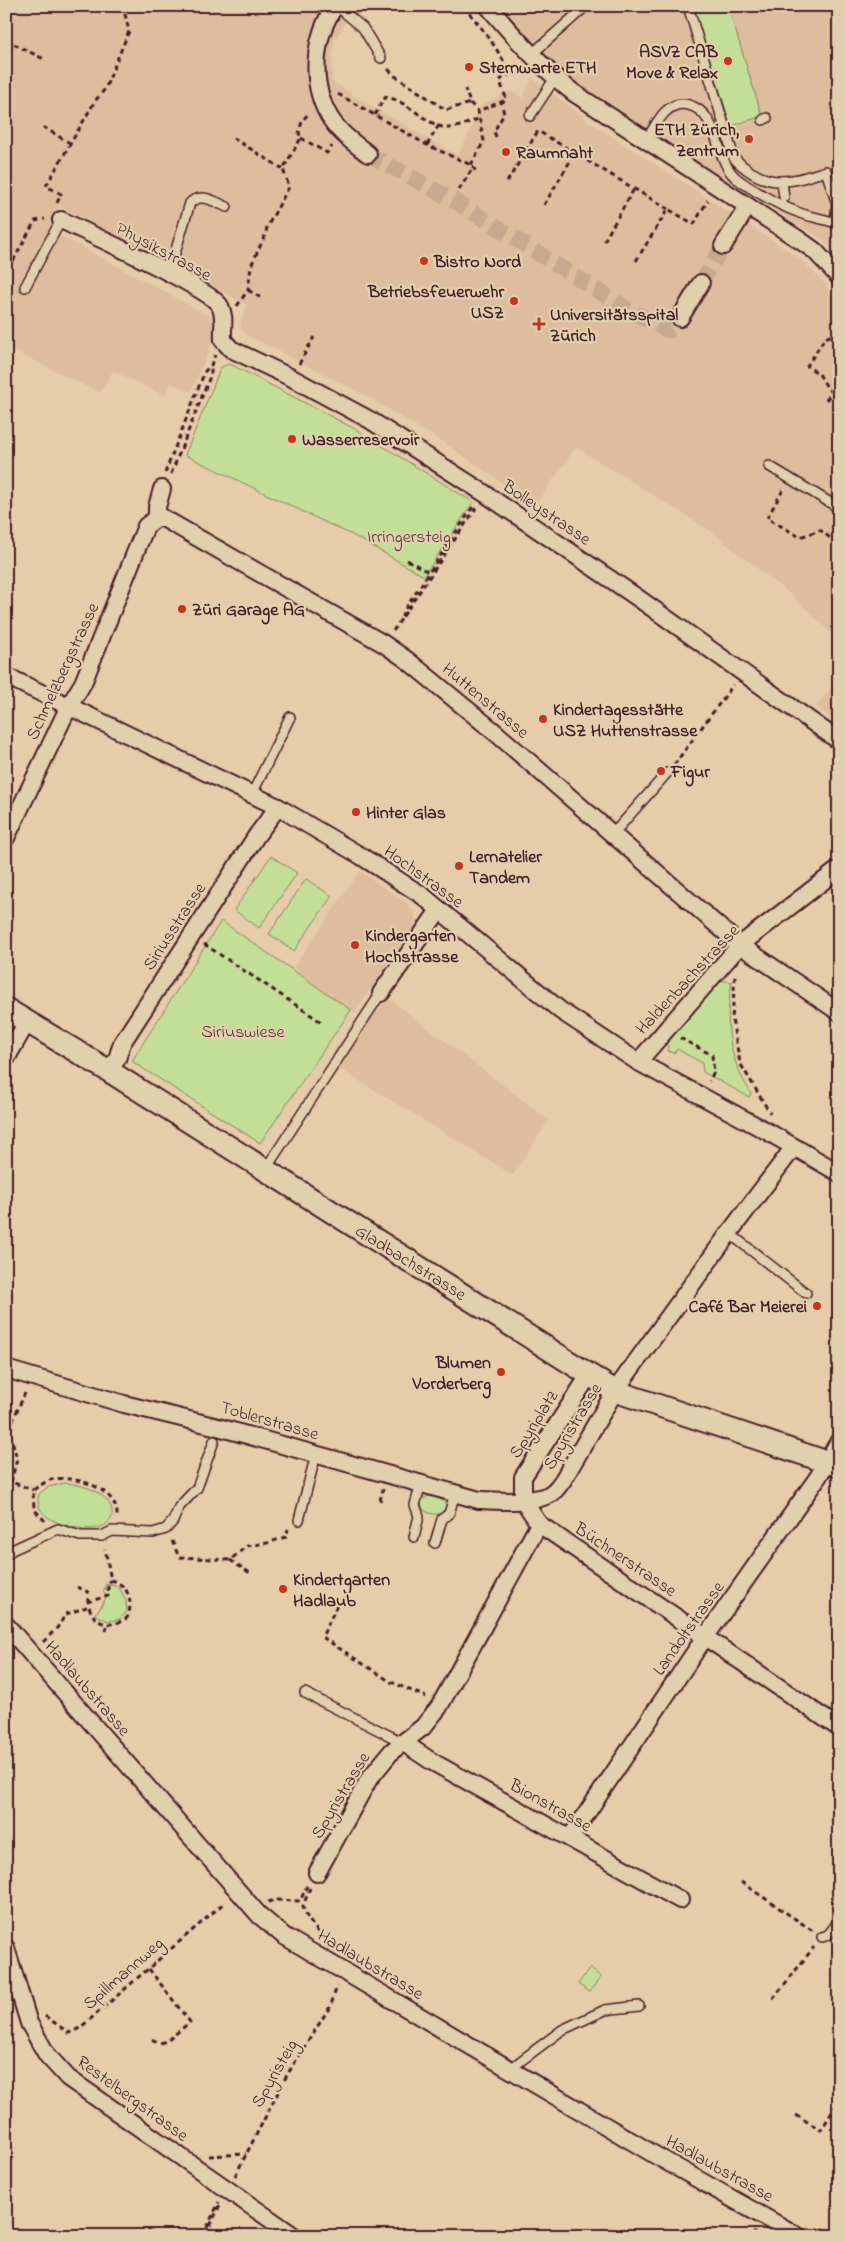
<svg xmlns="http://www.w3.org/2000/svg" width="845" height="2242" viewBox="0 0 845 2242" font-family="'Indie Flower',sans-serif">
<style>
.built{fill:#ddbd9e}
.green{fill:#c3df97;stroke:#867f61}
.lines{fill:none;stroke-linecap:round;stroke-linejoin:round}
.minor-tunnel{stroke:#c7a990;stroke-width:16;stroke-dasharray:16 8;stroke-linecap:butt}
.service-casing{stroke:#4a1f2b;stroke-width:12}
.minor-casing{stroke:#4a1f2b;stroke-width:20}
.tertiary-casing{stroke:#4a1f2b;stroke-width:25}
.path{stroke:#4a1f2b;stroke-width:3;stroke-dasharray:5 4;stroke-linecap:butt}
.service{stroke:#e1d0ad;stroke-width:9}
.minor{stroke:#e1d0ad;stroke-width:16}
.tertiary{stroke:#e1d0ad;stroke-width:21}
.poi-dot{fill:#c8321e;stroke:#e1d0ad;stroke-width:2}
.labels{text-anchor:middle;stroke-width:4.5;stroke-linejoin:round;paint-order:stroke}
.poi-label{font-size:18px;font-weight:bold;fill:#4a1f2b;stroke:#e1d0ad;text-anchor:start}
.street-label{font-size:18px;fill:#4a1f2b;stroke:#e1d0ad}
.park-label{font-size:18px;fill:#563236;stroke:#e1d0ad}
</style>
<rect width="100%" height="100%" fill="#e6cca9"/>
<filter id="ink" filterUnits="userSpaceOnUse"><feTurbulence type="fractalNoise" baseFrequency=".02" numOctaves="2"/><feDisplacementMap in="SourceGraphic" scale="10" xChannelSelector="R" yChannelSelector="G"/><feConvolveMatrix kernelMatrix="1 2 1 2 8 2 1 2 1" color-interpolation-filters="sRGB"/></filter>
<g filter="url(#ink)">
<g class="built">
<path d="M6,6h349l-20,34 -3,15v26l24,16 102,59 24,-51 29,-14 11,7 8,-15 1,-6 59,45 211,137 24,25 14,24v332l-49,-46 -81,-64 -133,-83 -41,59 -87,-61 -85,-51 -116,-59 -6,-6 -1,-6 7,-18 -188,-99 -7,25 169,91 -30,70 -20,-9 -6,13 -52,-25 -13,22 -94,-46z"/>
<path d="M498,6h341v252l-13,-16 -201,-125 -62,-45 -39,-36z"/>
<path d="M839,678v45l-23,-16z"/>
<path d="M360,871l47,32 8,10 1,11 -61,88 -45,-30 -16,-15z"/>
<path d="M376,989l173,131 -36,55 -186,-114z"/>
</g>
<g class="green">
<path d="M693,6h35l34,110 -31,10z"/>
<path d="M230,364l125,65 118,73 -49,74 -68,-39 -171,-82 36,-88z"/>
<path d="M271,856l26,17 -38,55 -25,-18z"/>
<path d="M306,879l26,17 -38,55 -25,-17z"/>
<path d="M221,921l130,89 -91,133 -127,-81v-3z"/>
<path d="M720,980l12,2c-8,39 -4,77 19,111l-2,4 -46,-25 -1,-9 -25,-14 -3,4 -6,-2v-5l-3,-3z"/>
<path d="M65,1483c60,5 63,56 8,44 -9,-2 -17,-4 -25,-10 -8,-6 -12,-13 -9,-23l9,-7z"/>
<path d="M429,1496c8,2 15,2 17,11l-5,7c-10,1 -21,-2 -20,-14z"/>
<path d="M106,1584l13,3 7,14 1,10 -7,8 -12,2 -14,-7 5,-4 8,-14 -4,-4z"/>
<path d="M590,1968l11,9 -12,15 -11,-8z"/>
</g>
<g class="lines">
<g class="minor-tunnel">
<path d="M368,154l85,46 173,108 38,21 6,1 5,-3 5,-9"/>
<path d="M701,283l22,-37"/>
</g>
<defs>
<g id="service">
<path d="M337,6l26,22 18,30"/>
<path d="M688,6l46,152c31,32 54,25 92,13l11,33 -2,19"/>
<path d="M532,54l54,-48"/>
<path d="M530,116l25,-38"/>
<path d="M763,120l4,-2"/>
<path d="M646,141c10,-16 20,-42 43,-36 31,9 25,53 46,72 12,10 45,29 60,34 12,6 27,7 40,12l4,3"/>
<path d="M782,182l2,15"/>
<path d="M169,273l21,-70c11,-11 25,-1 37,4"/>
<path d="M25,287l36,-67"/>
<path d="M769,466l70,42"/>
<path d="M252,794l38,-77"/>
<path d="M612,835l55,-62"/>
<path d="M265,1170l116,-177"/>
<path d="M729,1233l77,60"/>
<path d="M299,1520l17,-66"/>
<path d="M414,1537l5,-21 -4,-11 6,-21"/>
<path d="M435,1543l7,-24 7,-5 6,-21"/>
<path d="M6,1555l6,-5 46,-21 22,7h22l10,-5 41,2 13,-4 7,-8 6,-14 18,-19 17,-47"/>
<path d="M305,1693l99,50"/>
<path d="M822,1937l6,-2 11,-14"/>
<path d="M510,2069l52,-39 43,-20 34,-4"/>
</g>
<g id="minor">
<path d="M335,6c-22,32 -25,77 -6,110 9,16 25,27 39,38"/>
<path d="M488,6c26,31 54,62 86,87l227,148 14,10 24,26"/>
<path d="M61,220c25,12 150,69 159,86 6,12 2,22 3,34l8,9 61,29 78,42 114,73 154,105 201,143"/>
<path d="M723,246l25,-40"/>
<path d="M680,318l21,-35"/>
<path d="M157,518v-11l5,-18"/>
<path d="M6,676l272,131 83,49 62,40 138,115 77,51 132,71 69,40"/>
<path d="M6,838l63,-132 14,-23 63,-157 11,-8h6l221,126 23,16 89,73 244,212 99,67"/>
<path d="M381,993l58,-83"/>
<path d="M6,1059l21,-37"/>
<path d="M638,1062l102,-117 99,-76"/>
<path d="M109,1071l8,-12 5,-16 135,-208 21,-28"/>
<path d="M6,1369l118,35 94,23 261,73c18,1 50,3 67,-4 8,-3 12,-9 17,-16l52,-89 114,-158 65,-86"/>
<path d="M539,1524l300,204"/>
<path d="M6,1625l232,266 21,24 25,21 371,219 143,81"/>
<path d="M404,1743l27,18 249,139"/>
<path d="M570,1838l129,-192 119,-169 21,-36"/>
<path d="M317,1873l52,-94 23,-28 31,-24 16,-20 100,-183 -16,-24v-23l67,-103"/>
<path d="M6,1948l23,75 18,32 21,23 226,158"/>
</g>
<path id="tertiary" d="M6,1009l103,62 506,320 224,75"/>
</defs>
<use href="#service" class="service-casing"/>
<use href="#minor" class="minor-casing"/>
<use href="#tertiary" class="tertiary-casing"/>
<g class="path">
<path d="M464,6c10,13 22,27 31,41 6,9 11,21 22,26"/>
<path d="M6,40l38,19"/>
<path d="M388,69l7,7 51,34 24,-7 -5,-14"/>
<path d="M338,94l89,51 44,20 5,6"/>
<path d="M470,103l8,8"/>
<path d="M375,115l8,-15 3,-3c23,4 42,30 62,31 10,0 22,-6 30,-9"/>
<path d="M43,127l27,16"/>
<path d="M496,137l-2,-6 10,-17 -3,-12"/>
<path d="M233,138l50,31"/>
<path d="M301,138l26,15 5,-7"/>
<path d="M427,145l12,-20"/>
<path d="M522,158l7,4"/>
<path d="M471,165l13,-24 -6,-30 26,-10 2,-3 -6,-17 3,-4 6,-2"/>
<path d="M507,182l31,-51 130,78"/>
<path d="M459,190l13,-21"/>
<path d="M57,203l4,-9 -15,-8 49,-85 10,-12 24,-58 -6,-25"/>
<path d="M544,205l31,-52"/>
<path d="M604,241l30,-52"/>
<path d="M636,261l32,-52 26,15 14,-24"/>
<path d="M6,266l6,-3 23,-42 10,-2"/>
<path d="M248,290l13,8"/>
<path d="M237,306l11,-16 3,-24 15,-33 1,-6 22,-40 -6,-18 18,-31 -2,-5 3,-12 7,-8"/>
<path d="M839,332l-14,6 -18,28 12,8 9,15 11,7"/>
<path d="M299,364l15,-27"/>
<path d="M826,400l6,-8"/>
<path d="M165,473l40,-102 6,-6 4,-10"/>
<path d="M171,474l40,-100v-8"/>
<path d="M783,490l-16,28 33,19 20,-7 19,15"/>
<path d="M407,560l23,13"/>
<path d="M402,617l1,-5 71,-107"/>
<path d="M393,631l83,-123"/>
<path d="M674,765l59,-80"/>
<path d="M204,944l119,79"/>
<path d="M735,976l-3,43 8,44 30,50"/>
<path d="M680,1038l32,17 2,17 -5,9"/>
<path d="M6,1480l27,10"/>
<path d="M11,1482l6,-23 -8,-30 16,-36"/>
<path d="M380,1501l3,-12"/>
<path d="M45,1521l-11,-12 -1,-19c6,-4 14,-10 21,-11 24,-3 66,10 63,40"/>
<path d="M172,1541l7,16 51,3 17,-14 20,-3 19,-6 2,-8"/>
<path d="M230,1560l20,13"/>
<path d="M77,1587l11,5c-2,26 15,41 39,26 7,-16 2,-33 -16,-38l-6,-31"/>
<path d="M87,1602l21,-6v-12l3,-4"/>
<path d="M337,1605l-15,32 69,45 35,15"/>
<path d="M106,1631l2,-8"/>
<path d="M43,1642l14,-14 9,-14 21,-7"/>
<path d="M741,1882l72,49"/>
<path d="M310,1888l-7,18 5,13 14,18"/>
<path d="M268,1902l7,-2 25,1 7,-15"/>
<path d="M149,1969l41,53 -23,19 -7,2 -11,-5"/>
<path d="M773,1999l41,-52"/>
<path d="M45,2016l24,17 11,-5 145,-126"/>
<path d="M796,2115l25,15 18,-29"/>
<path d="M209,2156l37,-2"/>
<path d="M235,2176l52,-101 44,-70 6,-19"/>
<path d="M210,2226l10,-21"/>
<path d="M203,2236l16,-34"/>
<path d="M753,2236l2,-5"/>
</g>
<use href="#service" class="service"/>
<use href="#minor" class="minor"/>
<use href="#tertiary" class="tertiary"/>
</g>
</g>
<g class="poi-dot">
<circle cx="728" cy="61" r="5"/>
<circle cx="469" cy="67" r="5"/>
<circle cx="749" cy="139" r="5"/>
<circle cx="506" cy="152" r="5"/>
<circle cx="424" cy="261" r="5"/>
<circle cx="514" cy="301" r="5"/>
<path d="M536.5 316.5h5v5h5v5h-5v5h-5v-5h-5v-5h5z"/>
<circle cx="292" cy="439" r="5"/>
<circle cx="182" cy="609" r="5"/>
<circle cx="543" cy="719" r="5"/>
<circle cx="661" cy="771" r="5"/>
<circle cx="356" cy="812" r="5"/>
<circle cx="459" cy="866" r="5"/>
<circle cx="355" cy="945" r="5"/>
<circle cx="817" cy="1306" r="5"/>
<circle cx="501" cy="1372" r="5"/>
<circle cx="283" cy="1589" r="5"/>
</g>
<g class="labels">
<g class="poi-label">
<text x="718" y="57" text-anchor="end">ASVZ CAB<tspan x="718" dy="21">Move &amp; Relax</tspan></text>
<text x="479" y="73">Sternwarte ETH</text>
<text x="739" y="135" text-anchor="end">ETH Zürich,<tspan x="739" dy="21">Zentrum</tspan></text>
<text x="516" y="158">Raumnaht</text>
<text x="434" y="267">Bistro Nord</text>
<text x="504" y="297" text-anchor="end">Betriebsfeuerwehr<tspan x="504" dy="21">USZ</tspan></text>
<text x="550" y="320">Universitätsspital<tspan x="550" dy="21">Zürich</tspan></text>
<text x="302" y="445">Wasserreservoir</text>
<text x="192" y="615">Züri Garage AG</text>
<text x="553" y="715">Kindertagesstätte<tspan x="553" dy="21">USZ Huttenstrasse</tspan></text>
<text x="671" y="777">Figur</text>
<text x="366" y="818">Hinter Glas</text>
<text x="469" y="862">Lernatelier<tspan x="469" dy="21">Tandem</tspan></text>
<text x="365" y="941">Kindergarten<tspan x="365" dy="21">Hochstrasse</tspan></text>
<text x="807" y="1312" text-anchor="end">Café Bar Meierei</text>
<text x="491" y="1368" text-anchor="end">Blumen<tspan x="491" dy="21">Vorderberg</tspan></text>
<text x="293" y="1585">Kindertgarten<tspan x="293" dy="21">Hadlaub</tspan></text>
</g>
<g class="street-label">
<text transform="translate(164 251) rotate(28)" y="6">Physikstrasse</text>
<text transform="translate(547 512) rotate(34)" y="6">Bolleystrasse</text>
<text transform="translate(62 671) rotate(-65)" y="6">Schmelzbergstrasse</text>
<text transform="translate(486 700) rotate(40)" y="6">Huttenstrasse</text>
<text transform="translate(424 876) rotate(36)" y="6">Hochstrasse</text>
<text transform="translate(174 926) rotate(-57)" y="6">Siriusstrasse</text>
<text transform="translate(687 979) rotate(-47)" y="6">Haldenbachstrasse</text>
<text transform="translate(411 1262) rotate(32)" y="6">Gladbachstrasse</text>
<text transform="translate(270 1420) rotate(16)" y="6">Toblerstrasse</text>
<text transform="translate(533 1424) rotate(-58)" y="6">Spyriplatz</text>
<text transform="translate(572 1426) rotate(-59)" y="6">Spyristrasse</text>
<text transform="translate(626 1559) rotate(34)" y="6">Büchnerstrasse</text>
<text transform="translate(688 1628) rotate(-55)" y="6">Landoltstrasse</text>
<text transform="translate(88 1688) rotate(49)" y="6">Hadlaubstrasse</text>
<text transform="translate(340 1795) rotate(-59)" y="6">Spyristrasse</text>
<text transform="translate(551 1805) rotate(29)" y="6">Bionstrasse</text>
<text transform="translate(371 1964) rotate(31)" y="6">Hadlaubstrasse</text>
<text transform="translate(123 1973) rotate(-41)" y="6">Spillmannweg</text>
<text transform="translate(274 2073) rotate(-60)" y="6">Spyristeig</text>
<text transform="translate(133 2098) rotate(36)" y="6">Restelbergstrasse</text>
<text transform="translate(720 2168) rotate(29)" y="6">Hadlaubstrasse</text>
</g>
<g class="park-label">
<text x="409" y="542">Irringersteig</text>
<text x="243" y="1037">Siriuswiese</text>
</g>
</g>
<rect width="845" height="2242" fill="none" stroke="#e1d0ad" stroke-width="25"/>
<rect x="12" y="12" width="820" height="2217" fill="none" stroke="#4a1f2b" stroke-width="2" filter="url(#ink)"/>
</svg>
